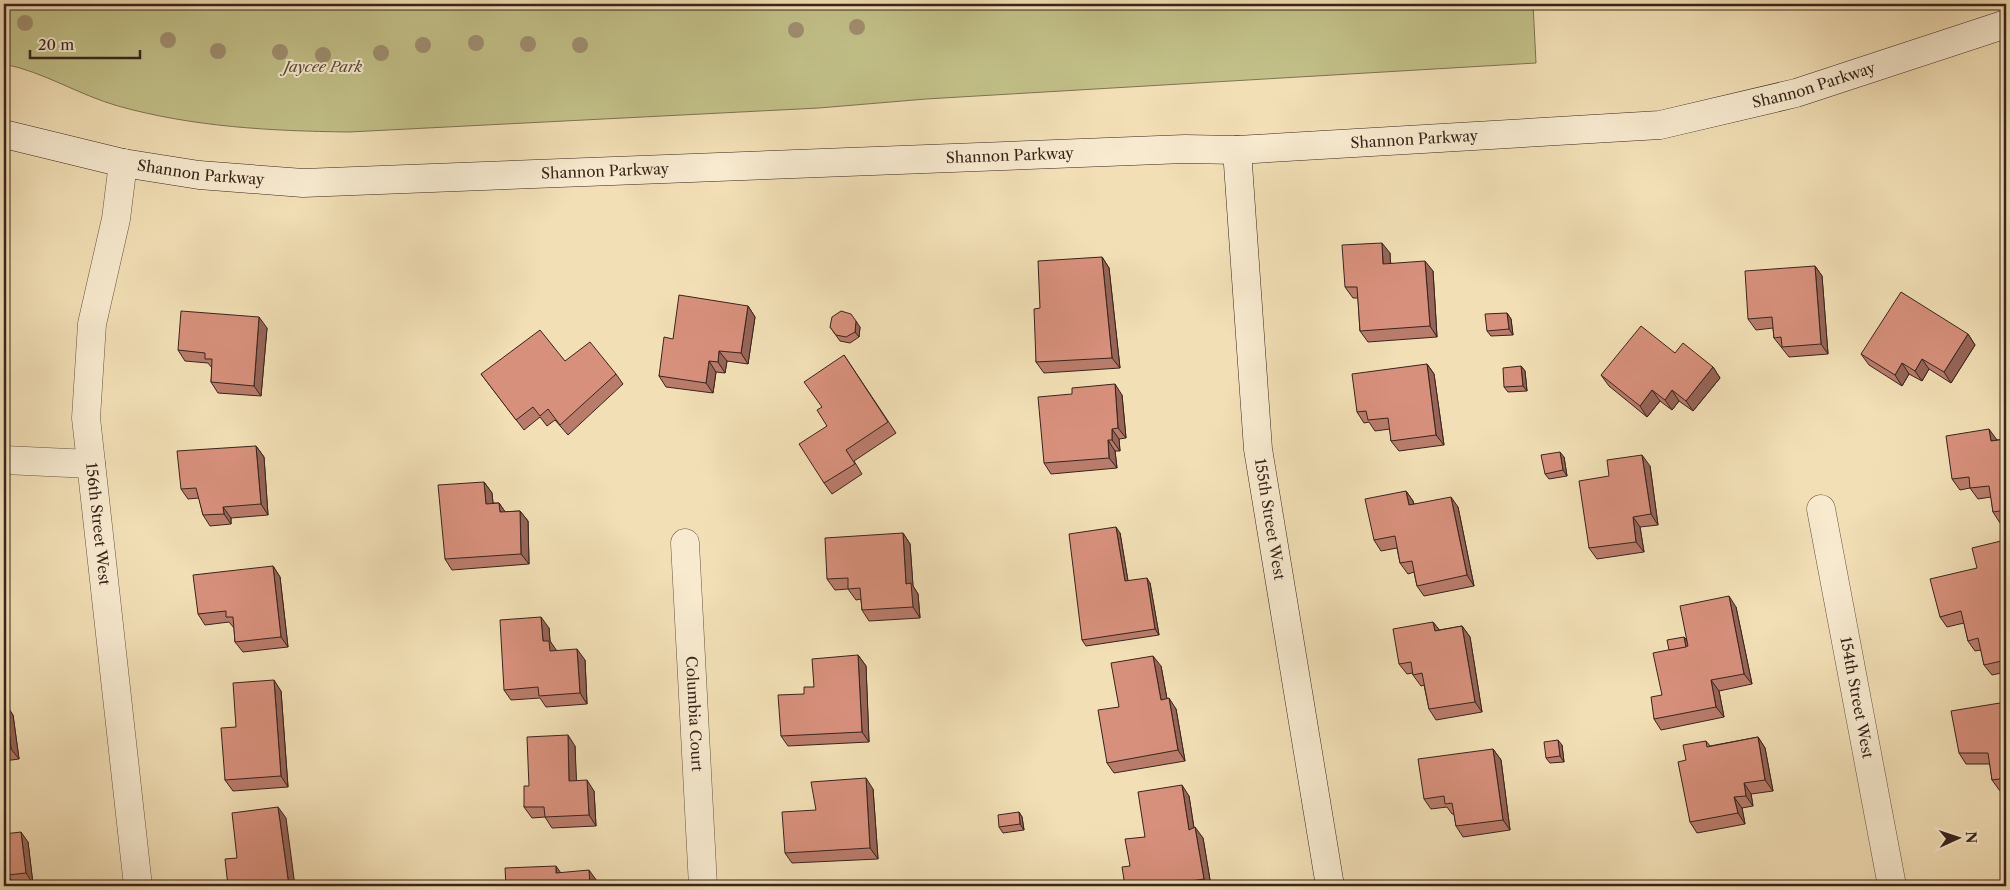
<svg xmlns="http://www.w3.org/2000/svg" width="2010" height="890" viewBox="0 0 2010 890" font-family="'Libre Caslon Text',serif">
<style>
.green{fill:#c2c088;stroke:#7e7252}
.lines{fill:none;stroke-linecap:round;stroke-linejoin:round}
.street-casing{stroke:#675342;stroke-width:29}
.secondary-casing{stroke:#39241c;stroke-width:29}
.street{stroke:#f7eacf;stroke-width:28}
.secondary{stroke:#f7eacf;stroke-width:28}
.tree{fill:#9f8e70}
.wall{fill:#b97c6b;stroke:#39241c}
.shaded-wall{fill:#966557;stroke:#39241c}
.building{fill:#d7907c;stroke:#39241c}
.labels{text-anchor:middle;stroke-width:4;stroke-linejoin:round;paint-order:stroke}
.park-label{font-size:15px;font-style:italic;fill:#5b4b37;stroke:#f7eacf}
.street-label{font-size:15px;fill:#39241c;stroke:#f7eacf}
</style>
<rect width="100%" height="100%" fill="#f2dfb5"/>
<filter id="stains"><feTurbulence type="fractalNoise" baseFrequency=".004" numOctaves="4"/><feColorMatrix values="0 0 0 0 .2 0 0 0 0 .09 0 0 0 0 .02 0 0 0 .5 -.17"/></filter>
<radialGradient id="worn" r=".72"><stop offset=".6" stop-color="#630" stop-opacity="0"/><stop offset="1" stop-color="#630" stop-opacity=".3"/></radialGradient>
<path class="green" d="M4,4h1529l3,59 -610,36 -107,9 -470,24c-78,-1 -156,-5 -231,-26 -39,-11 -74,-34 -114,-42z"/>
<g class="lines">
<defs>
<g id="street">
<path id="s1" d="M123,163l-7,56 -24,105 -6,94 52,468"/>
<path d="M4,460l87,4"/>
<path id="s2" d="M1821,509l71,377"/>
<path id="s3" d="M685,543l18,343"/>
</g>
<g id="secondary">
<path id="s4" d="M4,134l119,29 76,12 104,8 882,-34 52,1 423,-25 136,-32 210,-69"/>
<path id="s5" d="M1237,150l21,299 72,437"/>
</g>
</defs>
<use href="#street" class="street-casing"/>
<use href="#secondary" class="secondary-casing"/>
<use href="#street" class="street"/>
<use href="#secondary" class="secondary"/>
</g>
<g class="tree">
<circle cx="25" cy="23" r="8"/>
<circle cx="857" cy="27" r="8"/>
<circle cx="796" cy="30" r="8"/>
<circle cx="168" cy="40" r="8"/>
<circle cx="476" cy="43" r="8"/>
<circle cx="528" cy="44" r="8"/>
<circle cx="423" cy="45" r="8"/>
<circle cx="580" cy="45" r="8"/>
<circle cx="218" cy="51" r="8"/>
<circle cx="280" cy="52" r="8"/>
<circle cx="381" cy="53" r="8"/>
<circle cx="323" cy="55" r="8"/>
</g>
<g class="wall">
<path d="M1390,253v10l43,8 4,66 -69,5 -8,-11 -2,-33h-5l-8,-11z"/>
<path d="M1102,257l7,11 11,100 -76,5 -8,-11 4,-54z"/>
<path d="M1815,266l7,10 6,78 -39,3 -15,-19 -1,-10 -17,2 -8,-11z"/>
<path d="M748,306l7,11 -7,47 -21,-3 -2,12 -9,-1 -3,21 -47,-6 -7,-11 14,-37z"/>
<path d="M1507,313l4,6 2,16 -22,1 -4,-5z"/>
<path d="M830,327h30l-1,10 -9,6 -10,-2z"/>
<path d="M267,328l-6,68 -43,-3 -7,-11 1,-14 -4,-5 -23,-2 -7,-11z"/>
<path d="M1968,334l7,11 -24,38 -22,-14 -7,12 -13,-7 -7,12 -33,-21 -8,-11z"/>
<path d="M1675,353l38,14 7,11 -27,33 -14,-10 -7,9 -12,-9 -13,16 -38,-31 -8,-11z"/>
<path d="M844,355l52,78 -42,28 8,13 -30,20 -8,-11 3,-57 -5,-19z"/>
<path d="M565,361l51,13 7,10 -55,51 -13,-15 -8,6 -7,-9 -16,13 -43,-56z"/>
<path d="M1427,364l7,10 10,71 -45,6 -8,-10 -1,-12 -15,2 -6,-9 -5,1 -7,-11z"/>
<path d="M1521,366l4,5 2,20 -19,1 -4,-5z"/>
<path d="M1122,395l4,43 -7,1 1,12h-5l2,17 -66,6 -7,-11z"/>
<path d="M2006,439v83l-6,1 -7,-11 -2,-15 -13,2 -8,-11 -10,2 -8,-11 45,-39z"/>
<path d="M256,446l8,11 4,58 -37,3v6l-21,2 -7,-11 -4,-17 -11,1 -7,-10z"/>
<path d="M1564,457l3,19 -18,3 -4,-5z"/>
<path d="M1650,466l8,59 -18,2 4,25 -47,7 -8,-11 20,-72z"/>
<path d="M484,482l8,11 1,10h6l6,9 15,-1 8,10 1,43 -77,6 -7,-11z"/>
<path d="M1406,491l7,10 1,3 44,3 16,79 -50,10 -7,-10 -3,-14 -6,2 -8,-11 -3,-15 -16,3 -7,-11z"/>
<path d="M903,533l7,11 3,42 5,8 2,24 -51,3 -7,-11 -1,-11 -5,1 -8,-11 -13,1 -8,-11z"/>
<path d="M1120,533l8,48 22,2 9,52 -73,11 -4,-6z"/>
<path d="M2001,541l5,8v123l-14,3 -8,-10 -3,-15 -6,1 -7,-10 -4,-18 -17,4 -7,-10 37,-49z"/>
<path d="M273,566l7,11 8,70 -45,5 -8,-10 -1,-14 -5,-6 -24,3 -7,-11z"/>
<path d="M1736,607l16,77 -33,7 5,26 -63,13 -7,-11 8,-24 7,-45 15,-13 3,3z"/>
<path d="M1433,622l6,8 23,-4 8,11 12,75 -46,8 -7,-11 -5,-24 -3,1 -8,-11v-2l-6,1 -8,-10z"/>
<path d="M549,628l1,13 6,10 29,9 2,44 -41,3 -6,-9 -29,2 -7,-10z"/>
<path d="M858,655l8,11 3,76 -81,4 -7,-10 23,-42z"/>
<path d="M1161,666l6,33 9,10 9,52 -71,12 -7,-10 12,-56z"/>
<path d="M281,691l7,96 -55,4 -8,-11 11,-53z"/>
<path d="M2006,702v88l-6,1 -8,-11 -2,-16h-24l-7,-11z"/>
<path d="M4,705l9,10 6,44 -15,2z"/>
<path d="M1758,737l7,11 8,43 -22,3 2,12 -11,2 3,16 -48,9 -7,-11 -4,-62 20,-19 4,5z"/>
<path d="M1562,745l2,17 -14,1 -4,-5z"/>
<path d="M575,746l1,35 18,10 2,35 -44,2 -7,-11 -13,1 -8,-11 5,-21z"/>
<path d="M1493,749l8,11 9,70 -47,7 -7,-11 -2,-12h-2l-5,-7 -16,2 -7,-10z"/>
<path d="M873,789l5,70 -86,4 -7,-10 31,-43z"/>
<path d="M1189,796l5,32 9,10 8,48h-86l5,-20 15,-29z"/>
<path d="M1019,812l3,5 2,13 -21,3 -4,-6z"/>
<path d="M4,834l24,8 5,42 -29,2z"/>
</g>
<g class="shaded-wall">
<path d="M1382,243l8,10 1,21 -8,-10z"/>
<path d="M1102,257l7,11 11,100 -8,-10z"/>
<path d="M1425,261l8,10 4,66 -7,-11z"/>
<path d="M1815,266l7,10 6,78 -7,-10z"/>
<path d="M748,306l7,11 -7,47 -7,-11z"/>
<path d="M1507,313l4,6 2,16 -4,-6z"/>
<path d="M259,317l8,11 -6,68 -7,-10z"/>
<path d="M856,321l4,6 -1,10 -4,-5z"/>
<path d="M1968,334l7,11 -24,38 -7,-11z"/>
<path d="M719,351l8,10 -2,12 -7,-11z"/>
<path d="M1922,359l7,10 -7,12 -7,-10z"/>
<path d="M709,361l7,11 -3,21 -7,-10z"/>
<path d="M1902,363l7,11 -7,12 -7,-11z"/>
<path d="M1427,364l7,10 10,71 -8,-10z"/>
<path d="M1521,366l4,5 2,20 -4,-5z"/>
<path d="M1713,367l7,11 -27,33 -7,-10z"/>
<path d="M1115,384l7,11 4,43 -8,-10z"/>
<path d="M1652,390l8,11 -13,16 -7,-11z"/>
<path d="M1672,390l7,11 -7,9 -7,-10z"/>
<path d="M1112,429l7,10 1,12 -8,-11z"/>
<path d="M1989,429l8,11 -6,1z"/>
<path d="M1108,440l7,11 2,17 -8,-10z"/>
<path d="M256,446l8,11 4,58 -7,-11z"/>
<path d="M1560,452l4,5 3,19 -4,-6z"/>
<path d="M1642,455l8,11 8,59 -7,-11z"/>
<path d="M484,482l8,11 2,21 -8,-10z"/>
<path d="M1406,491l7,10 3,15 -7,-11z"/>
<path d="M1451,497l7,10 16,79 -7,-11z"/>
<path d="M499,503l7,10 -6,-1z"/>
<path d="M223,507l8,11v6l-7,-10z"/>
<path d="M520,511l8,10 1,43 -8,-10z"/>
<path d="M1633,517l7,10 4,25 -8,-10z"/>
<path d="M1116,527l4,6 9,54 -4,-6z"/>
<path d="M903,533l7,11 3,42 5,8 2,24 -7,-11 -7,-23z"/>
<path d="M2001,541l5,8v15z"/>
<path d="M273,566l7,11 8,70 -7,-10z"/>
<path d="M1147,578l3,5 9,52 -4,-6z"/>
<path d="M1729,596l7,11 16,77 -8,-10z"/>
<path d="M541,617l8,11 1,13 7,10v11l-14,-21z"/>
<path d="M1433,622l8,10 -6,-1z"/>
<path d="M1462,626l8,11 12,75 -7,-10z"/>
<path d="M1684,637l4,5 2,15 -3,-5z"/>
<path d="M577,649l8,11 2,44 -7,-11z"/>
<path d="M858,655l8,11 3,76 -7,-10z"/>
<path d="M1153,656l8,10 8,44 -8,-10z"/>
<path d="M274,680l7,11 7,96 -7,-11z"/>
<path d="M1711,680l8,11 5,26 -8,-10z"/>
<path d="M1169,698l7,11 9,52 -7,-11z"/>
<path d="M6,704l7,11 6,44 -8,-10z"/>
<path d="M568,735l7,11 2,46 -8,-11z"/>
<path d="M1758,737l7,11 8,43 -8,-11z"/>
<path d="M1558,740l4,5 2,17 -4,-6z"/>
<path d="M1493,749l8,11 9,70 -7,-10z"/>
<path d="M866,778l7,11 5,70 -8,-11z"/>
<path d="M587,780l7,11 2,35 -7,-11z"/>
<path d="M1744,783l7,11 2,12 -7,-10z"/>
<path d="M1182,785l7,11 7,45 -7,-11z"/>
<path d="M1734,797l8,11 3,16 -7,-11z"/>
<path d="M278,807l8,11 9,68h-6z"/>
<path d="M1019,812l3,5 2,13 -4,-6z"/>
<path d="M1195,827l8,11 8,48h-2l-5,-7z"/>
<path d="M21,832l7,10 5,42 -7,-11z"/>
<path d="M556,866l7,10 -7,-3z"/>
<path d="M589,870l8,11v5h-7z"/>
<path d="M8,875l7,11h-6z"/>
</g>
<g class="building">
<path d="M1382,243l1,21 42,-3 5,65 -70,5 -3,-44h-12l-3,-42z"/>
<path d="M1102,257l10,101 -76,4 -2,-53 6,-1 -2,-47z"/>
<path d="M1815,266l6,78 -39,3 -1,-10 -7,1 -2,-21 -24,2 -3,-48z"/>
<path d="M1901,292l67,42 -24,38 -22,-13 -7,12 -13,-8 -7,12 -34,-21z"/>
<path d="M679,295l69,11 -7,47 -22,-2 -1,11 -9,-1 -3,22 -47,-7 5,-39 9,2z"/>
<path d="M181,311l78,6 -5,69 -43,-4 1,-23h-7v-6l-27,-3z"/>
<path d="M841,311l10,3 5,7 -1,11 -9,5 -10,-2 -6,-8 2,-10z"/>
<path d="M1507,313l2,16 -22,2 -2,-17z"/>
<path d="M1641,326l34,27 8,-10 30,24 -27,34 -14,-11 -7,10 -13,-10 -12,16 -39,-31z"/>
<path d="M540,330l25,31 25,-19 26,32 -56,51 -12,-16 -8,7 -7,-9 -17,13 -35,-46z"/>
<path d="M844,355l44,67 -42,28 9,14 -31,19 -25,-39 28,-18 -10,-16 5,-3 -18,-25z"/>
<path d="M1427,364l9,71 -45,6 -3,-23 -20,2 -2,-9 -9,1 -5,-38z"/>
<path d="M1521,366l2,20 -19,1 -1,-19z"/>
<path d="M1115,384l3,44 -6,1v11h-4l1,18 -65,5 -6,-66 34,-3v-6z"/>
<path d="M1989,429l2,12 15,-2v71l-13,2 -4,-26 -19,2 -1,-11 -17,2 -6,-43z"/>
<path d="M256,446l5,58 -38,3 1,7 -21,1 -7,-27 -15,1 -4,-38z"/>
<path d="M1560,452l3,18 -18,4 -4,-19z"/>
<path d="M1642,455l9,59 -18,3 3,25 -47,6 -10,-67 30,-5 -2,-16z"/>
<path d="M484,482l2,22 13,-1 1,9 20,-1 1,43 -76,5 -7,-74z"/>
<path d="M1406,491l3,14 42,-8 16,78 -50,11 -5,-25 -12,2 -5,-27 -21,4 -9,-41z"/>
<path d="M1116,527l9,54 22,-3 8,51 -73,11 -13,-106z"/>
<path d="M903,533l3,51 5,-1 2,24 -51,3 -2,-22 -12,1v-11l-21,1 -2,-41z"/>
<path d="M2001,541l5,23v96l-22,5 -6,-27 -10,3 -7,-30 -21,6 -10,-38 47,-11 -5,-20z"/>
<path d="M273,566l8,71 -46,5 -2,-25h-7v-6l-28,3 -5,-39z"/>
<path d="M1729,596l15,78 -33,6 5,27 -62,12 -3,-22 11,-2 -9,-42 35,-7 -8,-40z"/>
<path d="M541,617l2,24h6l1,10 27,-2 3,44 -41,3 -1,-9 -34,3 -4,-70z"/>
<path d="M1433,622l2,9 27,-5 13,76 -46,7 -7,-36 -9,2 -2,-13 -12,2 -6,-35z"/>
<path d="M1684,637l2,10 -17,3 -2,-10z"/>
<path d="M858,655l4,77 -81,4 -3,-41 26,-1v-7h10l-2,-28z"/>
<path d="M1153,656l8,44 8,-2 9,52 -71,13 -9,-53 21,-3 -8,-44z"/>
<path d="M274,680l7,96 -56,4 -4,-52 15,-1 -3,-44z"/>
<path d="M2006,702v76l-14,2 -4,-27h-29l-8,-42z"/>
<path d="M6,704l5,45h-7v-44z"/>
<path d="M568,735l1,46 18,-1 2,35 -44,2 -1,-10h-20v-21h5l-2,-49z"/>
<path d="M1758,737l7,43 -21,3 2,13 -12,1 4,16 -48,9 -12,-60 8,-2 -3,-15 23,-4 1,6z"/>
<path d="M1558,740l2,16 -14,2 -2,-16z"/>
<path d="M1493,749l10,71 -47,6 -4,-23 -7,1 -1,-8 -20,3 -6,-40z"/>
<path d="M866,778l4,70 -85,5 -3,-41 34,-2 -5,-28z"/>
<path d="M1182,785l7,45 6,-3 9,52 -46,7h-33l-3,-19 8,-1 -5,-27 20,-2 -7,-45z"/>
<path d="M278,807l11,79h-61l-3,-27 12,-1 -5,-45z"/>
<path d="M1019,812l1,12 -21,3 -1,-12z"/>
<path d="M21,832l5,41 -18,2 1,11h-5v-52z"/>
<path d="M556,866v7l33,-3 1,16h-84l-1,-18z"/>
</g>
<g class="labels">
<g class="park-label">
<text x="323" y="72">Jaycee Park</text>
</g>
<g class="street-label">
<text dy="5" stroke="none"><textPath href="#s4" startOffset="1821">Shannon Parkway</textPath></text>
<text dy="5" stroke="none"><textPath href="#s4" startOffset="1416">Shannon Parkway</textPath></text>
<text dy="5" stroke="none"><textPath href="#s4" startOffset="1011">Shannon Parkway</textPath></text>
<text dy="5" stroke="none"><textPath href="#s4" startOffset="606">Shannon Parkway</textPath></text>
<text dy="5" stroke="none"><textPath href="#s4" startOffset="201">Shannon Parkway</textPath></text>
<text dy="5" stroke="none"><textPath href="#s5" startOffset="371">155th Street West</textPath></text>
<text dy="5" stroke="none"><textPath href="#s1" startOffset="365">156th Street West</textPath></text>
<text dy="5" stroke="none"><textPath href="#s2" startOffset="192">154th Street West</textPath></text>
<text dy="5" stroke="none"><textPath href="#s3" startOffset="171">Columbia Court</textPath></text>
</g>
</g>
<rect width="2010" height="890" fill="none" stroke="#f2dfb5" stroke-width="20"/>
<rect x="5" y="5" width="2000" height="880" fill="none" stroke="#39241c" stroke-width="2.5"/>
<rect x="10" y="10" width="1990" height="870" fill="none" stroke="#39241c"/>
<g transform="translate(1958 838) rotate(87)" stroke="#f7eacf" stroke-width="4" paint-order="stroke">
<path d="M0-4L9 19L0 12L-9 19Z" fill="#39241c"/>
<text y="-8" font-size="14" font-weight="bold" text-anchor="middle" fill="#39241c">N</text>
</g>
<path d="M30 50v8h110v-8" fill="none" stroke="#39241c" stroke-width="2.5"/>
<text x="38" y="50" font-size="15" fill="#39241c" stroke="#f7eacf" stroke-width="4" paint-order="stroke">20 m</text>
<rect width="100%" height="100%" filter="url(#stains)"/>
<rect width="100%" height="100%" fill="url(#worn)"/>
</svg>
